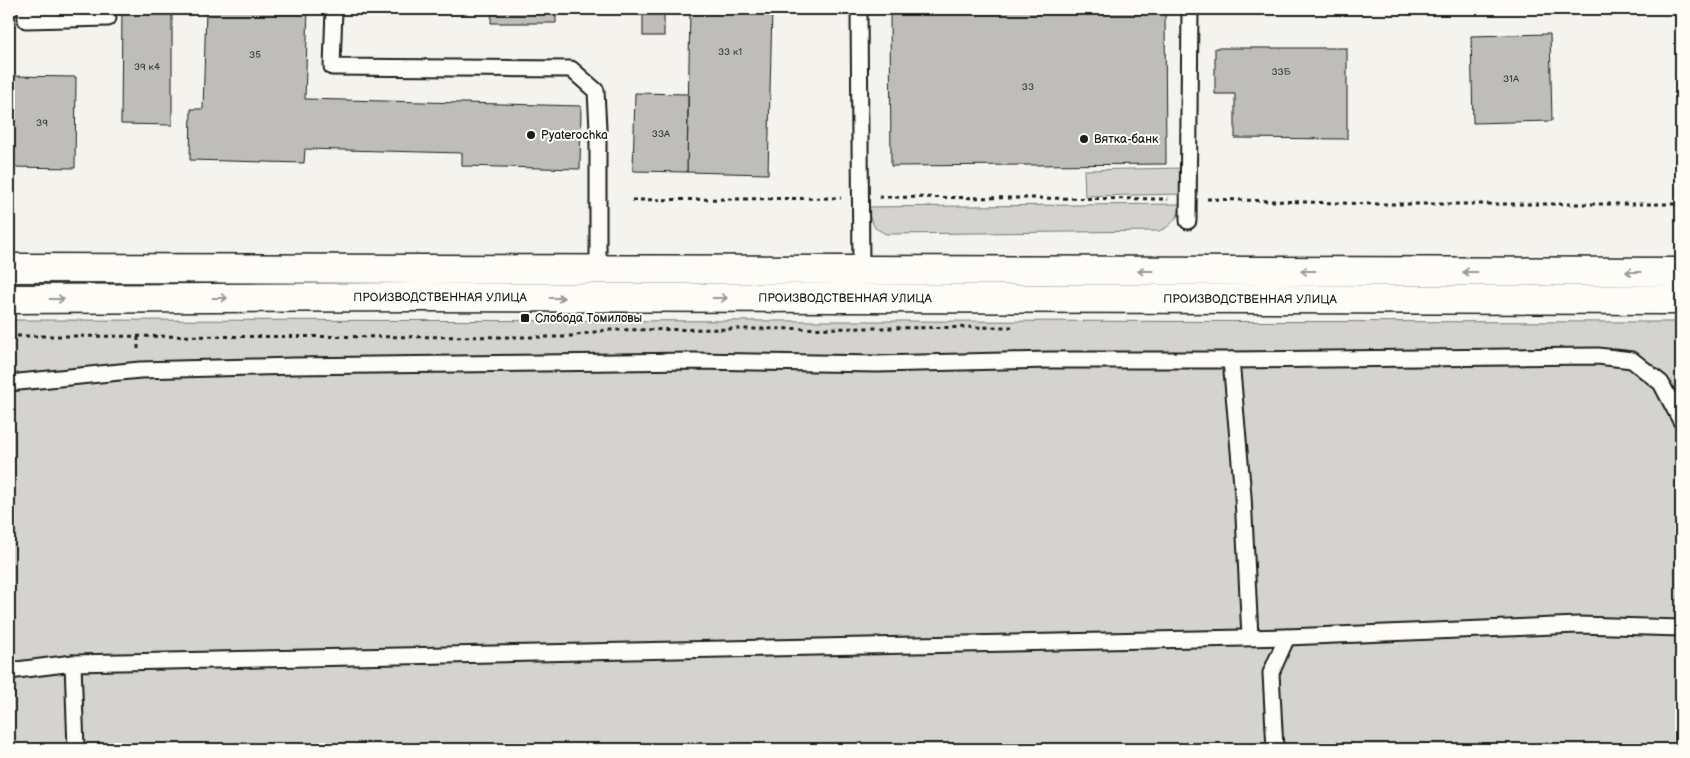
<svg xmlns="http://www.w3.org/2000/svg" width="1690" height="758" viewBox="0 0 1690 758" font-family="'Balsamiq Sans',sans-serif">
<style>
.green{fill:#d4d3cf;stroke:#787876}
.building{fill:#bebdba;stroke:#1c1c1c}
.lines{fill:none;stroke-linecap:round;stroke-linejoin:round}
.lane-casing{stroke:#1c1c1c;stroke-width:19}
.highway-casing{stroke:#1c1c1c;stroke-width:31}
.path{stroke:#1c1c1c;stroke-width:3;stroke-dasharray:4 4;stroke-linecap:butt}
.lane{stroke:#fdfcf7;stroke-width:15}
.highway{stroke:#fdfcf7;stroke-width:28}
.oneway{stroke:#989794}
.poi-dot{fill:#1c1c1c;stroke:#fdfcf7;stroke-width:2}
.labels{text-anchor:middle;stroke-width:4;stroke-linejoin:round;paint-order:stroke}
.number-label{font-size:10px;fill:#444}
.poi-label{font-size:12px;fill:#1c1c1c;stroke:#fdfcf7;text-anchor:start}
.street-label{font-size:12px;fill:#1c1c1c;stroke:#fdfcf7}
</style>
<rect width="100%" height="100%" fill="#f4f3ee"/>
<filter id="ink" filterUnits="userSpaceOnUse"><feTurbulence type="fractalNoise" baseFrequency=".02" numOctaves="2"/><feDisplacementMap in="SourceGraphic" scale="10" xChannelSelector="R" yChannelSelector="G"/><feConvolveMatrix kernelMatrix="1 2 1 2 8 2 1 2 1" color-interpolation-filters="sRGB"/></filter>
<g filter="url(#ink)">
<g class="green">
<path d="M1183,168l1,26 -99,2 -1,-26z"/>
<path d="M1182,204c-3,12 -11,23 -23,27l-273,3 -11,-6 -10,-21z"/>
<path d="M9,320l1672,2v427h-1672z"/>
</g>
<g class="building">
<path d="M122,9h50v116l-51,-1z"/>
<path d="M206,9h102l-3,90 276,7 -1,63 -118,-3v-13l-157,-4 -1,14 -114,-3 1,-51h12z"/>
<path d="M492,9h64v14h-65z"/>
<rect x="643" y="9" width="21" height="27"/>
<path d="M690,9h82l-4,165 -81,-2z"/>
<path d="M890,9h275l1,155 -275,2z"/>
<path d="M1550,34l2,87 -79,2 -2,-87z"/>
<path d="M1215,48h132v91l-112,-1v-44h-20z"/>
<path d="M9,76l67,1 -1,91 -66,-1z"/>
<path d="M635,93l53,1 -1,78 -54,-1z"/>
</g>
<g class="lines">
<defs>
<g id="lane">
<path d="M26,9v11l82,-2"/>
<path d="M334,9l-2,58 239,2 25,22 2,38v140"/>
<path d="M859,9l2,261"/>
<path d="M1188,221l2,-212"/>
<path d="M1231,360l12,136 7,141"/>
<path d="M9,383l131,-13 154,-4 399,-5 184,3 172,-4h182l367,-4 34,4 29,23 20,38"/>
<path d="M73,663l3,86"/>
<path d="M9,671l64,-8 1214,-26 291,-12 103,3"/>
<path d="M1275,749l-4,-76 16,-36"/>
</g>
<g id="highway">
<path d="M9,268l1672,4"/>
<path id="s1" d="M9,299l405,-2 1267,3"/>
</g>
</defs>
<use href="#lane" class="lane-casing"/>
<use href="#highway" class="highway-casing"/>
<g class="path">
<path d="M879,197l289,2"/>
<path d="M1207,199l165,5h309"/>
<path d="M632,200l209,-2"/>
<path d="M9,336l556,1 41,-7 406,-3"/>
<path d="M138,337v14"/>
</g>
<use href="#lane" class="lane"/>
<use href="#highway" class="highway"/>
</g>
<defs><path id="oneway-shaft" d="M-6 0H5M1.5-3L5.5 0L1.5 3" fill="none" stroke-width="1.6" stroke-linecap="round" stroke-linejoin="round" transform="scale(1.25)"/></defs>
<g class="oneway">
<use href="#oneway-shaft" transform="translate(1145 271) rotate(-180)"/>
<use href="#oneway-shaft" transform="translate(1308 271) rotate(-180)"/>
<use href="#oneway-shaft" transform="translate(1470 272) rotate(-180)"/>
<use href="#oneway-shaft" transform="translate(1633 272) rotate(-180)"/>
<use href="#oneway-shaft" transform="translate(220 298)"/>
<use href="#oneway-shaft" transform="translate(557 298)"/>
<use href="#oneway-shaft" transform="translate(720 298)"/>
<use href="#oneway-shaft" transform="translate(57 299)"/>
</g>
</g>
<g class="poi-dot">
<circle cx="531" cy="135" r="5"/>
<circle cx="1084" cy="139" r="5"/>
<rect x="520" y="313" width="10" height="10" rx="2.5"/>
</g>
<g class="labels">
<g class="number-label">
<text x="730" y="55">33 к1</text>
<text x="255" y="58">35</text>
<text x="147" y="70">39 к4</text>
<text x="1281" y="75">33Б</text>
<text x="1511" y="82">31А</text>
<text x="1028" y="90">33</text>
<text x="42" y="126">39</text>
<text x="661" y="137">33А</text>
</g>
<g class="poi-label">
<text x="541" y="139">Pyaterochka</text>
<text x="1094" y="143">Вятка-банк</text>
<text x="535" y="322">Слобода Томиловы</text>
</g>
<g class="street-label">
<text dy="4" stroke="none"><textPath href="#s1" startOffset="431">ПРОИЗВОДСТВЕННАЯ УЛИЦА</textPath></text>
<text dy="4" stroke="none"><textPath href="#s1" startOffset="836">ПРОИЗВОДСТВЕННАЯ УЛИЦА</textPath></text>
<text dy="4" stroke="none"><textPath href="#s1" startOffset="1241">ПРОИЗВОДСТВЕННАЯ УЛИЦА</textPath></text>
</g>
</g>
<rect width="1690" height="758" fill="none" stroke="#fdfcf7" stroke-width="30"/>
<rect x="15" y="15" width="1660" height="728" fill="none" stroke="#1c1c1c" stroke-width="2" filter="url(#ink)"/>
</svg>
